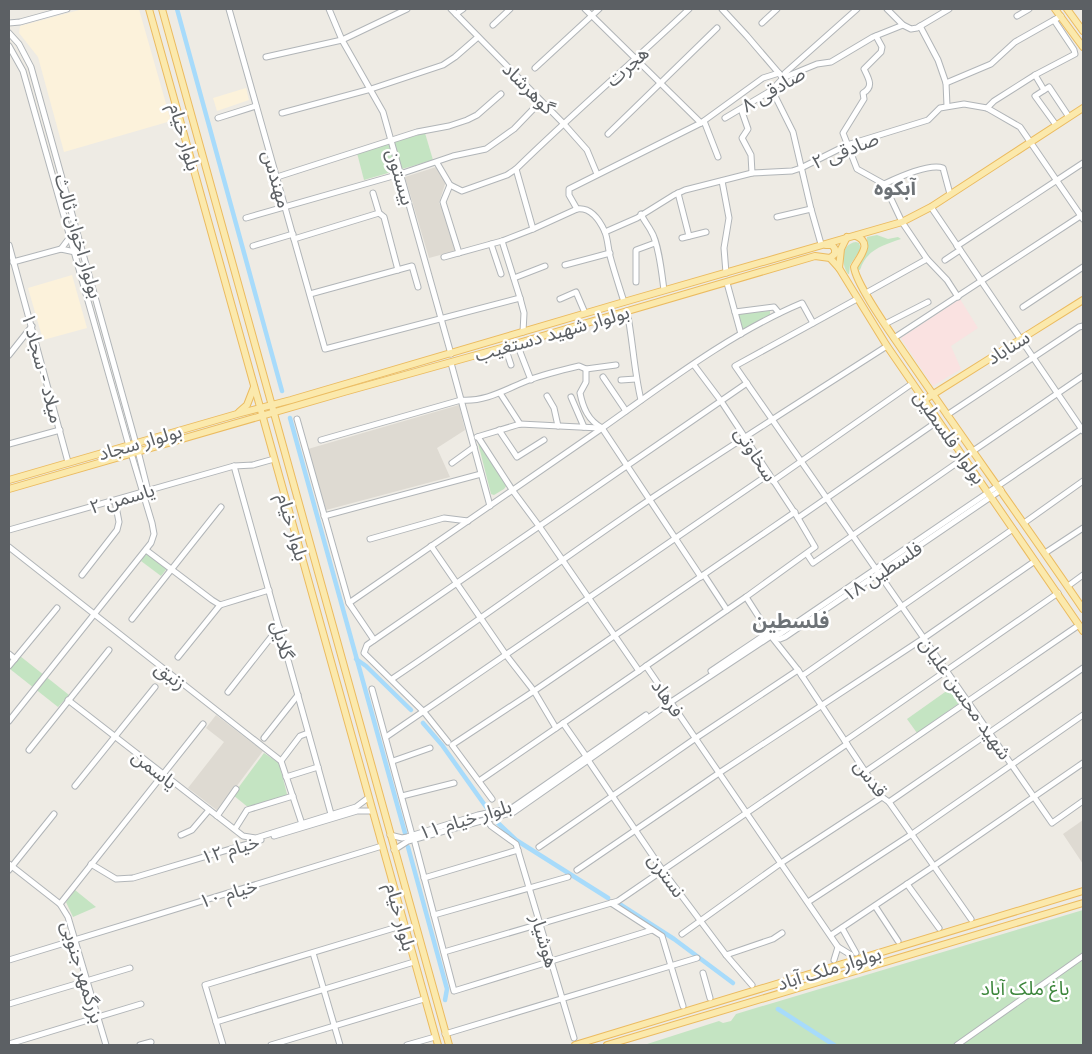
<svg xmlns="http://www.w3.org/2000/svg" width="1092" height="1054" viewBox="0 0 1092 1054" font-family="Mulish,'Noto Sans Arabic',sans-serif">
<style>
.commercial{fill:#fcf2db}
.education{fill:#dedad2}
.medical{fill:#fae2e1}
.green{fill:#c4e4c2}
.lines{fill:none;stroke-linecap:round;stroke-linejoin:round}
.canal{stroke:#a7dbfb;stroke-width:4.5}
.minor-casing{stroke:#b1b5b8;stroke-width:7}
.major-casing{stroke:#ebbb60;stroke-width:8}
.minor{stroke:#fff;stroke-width:5}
.major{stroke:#fbe9ac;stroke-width:6}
.labels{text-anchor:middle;stroke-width:5;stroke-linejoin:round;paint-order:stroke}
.street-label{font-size:19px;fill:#5c6064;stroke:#fff}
.park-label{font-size:19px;fill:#3b853a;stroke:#fff}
.neighbourhood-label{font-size:20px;font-weight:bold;fill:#6d7276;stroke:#fff}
</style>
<rect width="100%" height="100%" fill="#eeebe4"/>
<g class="commercial">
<path d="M83,9h56l32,112 -107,31 -26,-95 -19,-24 1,-7z"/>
<path d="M246,88l3,12 -32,11 -4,-13z"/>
<path d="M72,275l15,53 -44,12 -15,-52z"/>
</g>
<g class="education">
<path d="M436,167l10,14 -7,22 8,14 6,20 2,14 -26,7 -24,-81z"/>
<path d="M459,405l6,25 -28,18 13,29 -124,33 -18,-61z"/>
<path d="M216,715l47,36 -45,60 -30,-23 36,-46 -18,-14z"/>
<path d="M1083,820v44l-20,-30z"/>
</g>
<path class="medical" d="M960,299l18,29 -27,18 10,23 -28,17 -32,-48z"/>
<g class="green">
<path d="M425,133l8,27 -69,20 -7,-27z"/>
<path d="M877,235l11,4 10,-2 3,2c-18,6 -35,11 -41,31l-4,-1c4,-14 12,-14 11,-32z"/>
<path d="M856,242l3,1 2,6 -11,16 -1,9h-1c-7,-10 -8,-30 8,-32z"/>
<path d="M770,311v5l-27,14 -6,-17z"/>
<path d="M478,443l4,1 25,41 -3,4 -10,6 -3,-1z"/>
<path d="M148,552l20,15 -7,9 -20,-15z"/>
<path d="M20,656l49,39 -11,12 -48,-38z"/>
<path d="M955,685l10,14 -48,34 -10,-14z"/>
<path d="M264,753l15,10 9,35 -39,10 -16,-13z"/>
<path d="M75,890l21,17 -23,10 -7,-15z"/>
<path d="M1083,910v135h-439l75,-24 4,2 8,-2 5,-7z"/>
</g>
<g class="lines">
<g class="canal">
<path d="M177,9l105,382"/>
<path d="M290,418l115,415"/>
<path d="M356,659l10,7 45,44"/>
<path d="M423,723l19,22 47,66"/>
<path d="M498,823l18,17 92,58"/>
<path d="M408,847l39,142 -2,11"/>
<path d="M621,905l53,34 59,44"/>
<path d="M778,1009l56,36"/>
</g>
<defs>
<g id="minor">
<path d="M229,9l96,340 195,-51"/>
<path d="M329,9l13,31 41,72 68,242"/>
<path d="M451,9l112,114 24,27 10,24"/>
<path d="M585,9l116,114"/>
<path d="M722,9l25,27 36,42 2,-5 72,-64"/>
<path d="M887,9l16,16 8,4 6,-1 32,-19"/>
<path d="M456,14l7,-5"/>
<path d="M1017,16l12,-7"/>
<path d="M9,23l11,-1 47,-13"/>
<path d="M762,23l15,-14"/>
<path d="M493,25l17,-16"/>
<path d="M920,26l18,34 8,23 1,23"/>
<path d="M9,33l10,11 12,23 105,377"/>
<path d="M876,36l6,11 -1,5 -17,17c5,10 10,18 -1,24l1,6 -21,34 14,36 27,15 18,38 25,37 20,21 11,17"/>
<path d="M9,46l14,25 106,375"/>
<path d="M266,57l76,-17 65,-31"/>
<path d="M535,68l64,-59"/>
<path d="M1035,75l9,15"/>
<path d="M946,83l45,-19 24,-22 46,-26"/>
<path d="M772,90l21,42 18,77 10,35"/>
<path d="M987,108l7,-7 41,-26 40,-21 -1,-4 -20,-30"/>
<path d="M741,109l7,20 -6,9 9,17 1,18"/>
<path d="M282,113l89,-24 72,-24 12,-8 23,-20"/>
<path d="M218,118l38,-12"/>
<path d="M725,118l47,-28 11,-12 34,-14 14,-2 42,-25 30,-12"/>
<path d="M704,121l14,36"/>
<path d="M1056,125l-21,-29 14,-9 20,30"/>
<path d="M608,134l109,-106"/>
<path d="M437,163l13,22 12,6 45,-16 9,-6c56,-55 116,-106 173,-160"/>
<path d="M516,169l17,60"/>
<path d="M277,177l140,-45 32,-6 18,-6 10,-5 24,-21"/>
<path d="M722,181l7,37 -5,30 2,25"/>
<path d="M884,184c13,-6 45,-21 59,-16l7,26"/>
<path d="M450,185l-7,17 16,51"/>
<path d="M373,193l6,20 5,4 14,53"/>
<path d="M678,193l11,43"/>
<path d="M931,207l152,224"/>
<path d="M577,209l-8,-14v-6l132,-66 62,-45 16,-5"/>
<path d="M641,214c3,7 7,11 10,17 8,12 11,45 13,59"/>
<path d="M777,217l34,-8"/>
<path d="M246,218l154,-44 53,-18 33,-7 28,-20 27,-28"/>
<path d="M605,232l32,-14 37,-23 11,-5 67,-17 40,-2 9,-3 46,-23 81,-25 12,-12 24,-4 23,4 33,19 63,92"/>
<path d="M682,238l24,-6"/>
<path d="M294,239l85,-26"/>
<path d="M502,241l18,57 4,15 -1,19"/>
<path d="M491,244l10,30"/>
<path d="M9,245l59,217"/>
<path d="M253,246l40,-12"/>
<path d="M957,246l126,-83"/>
<path d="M61,249l9,-12"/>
<path d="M444,257l58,-16 31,-12 44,-20c14,-2 23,12 28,23 3,8 3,16 5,24 4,15 9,30 14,46"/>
<path d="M945,260l15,-10"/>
<path d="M13,262l48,-13 14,3"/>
<path d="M565,265l45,-12"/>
<path d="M514,278l31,-12"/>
<path d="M636,282v-32l19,-7"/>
<path d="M727,283l14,51"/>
<path d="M866,293l61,-34"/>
<path d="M310,294l102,-28 6,21"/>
<path d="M560,299l16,-7 9,21"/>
<path d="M857,299l-122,67 317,457 31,-22"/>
<path d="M1023,307l60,-40"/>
<path d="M627,311c6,30 7,60 14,89"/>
<path d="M735,312l39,-5 5,6"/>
<path d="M885,324l43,-22"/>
<path d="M894,338l188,-123"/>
<path d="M517,344l14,36"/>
<path d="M505,347l6,18"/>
<path d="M9,355l23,-29"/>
<path d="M451,363l39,143"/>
<path d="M586,369v13l-6,11c3,15 8,27 22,35l99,149"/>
<path d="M603,377l23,34"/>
<path d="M621,380l15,-1"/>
<path d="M500,393l20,31"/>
<path d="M547,396l7,12 4,18"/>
<path d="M571,397l13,30"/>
<path d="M947,415l132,-88 4,-1"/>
<path d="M297,419l52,184 25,37"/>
<path d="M499,430l18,27 27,-17"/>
<path d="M477,437l43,-13 79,4"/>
<path d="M478,437l35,54 26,35 100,145 7,-5 192,281 13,8"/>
<path d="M321,440l140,-40c25,2 45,-11 68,-20 16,-6 33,-10 50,-14l7,3 30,-4"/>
<path d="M9,444l51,-14"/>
<path d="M138,451l10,40"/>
<path d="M973,451l110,-75"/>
<path d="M452,463l22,-16"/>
<path d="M234,466l97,348"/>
<path d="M773,481l137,-96"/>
<path d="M324,516l157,-42"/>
<path d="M798,518l140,-97"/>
<path d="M1024,523l59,-42"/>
<path d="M9,530l225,-64 19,-1 21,-6"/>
<path d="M370,539l74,-21 24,3"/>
<path d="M431,546l75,109 28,36 22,37"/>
<path d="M9,547l272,214 21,63"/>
<path d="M146,550l66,50 8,5"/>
<path d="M1045,553l38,-25"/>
<path d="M807,554l6,9 151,-105"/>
<path d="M82,575l35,-45 2,-8 -4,-21"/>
<path d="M704,575l23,35"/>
<path d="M1068,586l15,-11"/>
<path d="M746,597l25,39 27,34 84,127 7,5 82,117"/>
<path d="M349,603c83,-57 166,-114 249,-172 64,-45 132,-98 204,-128l11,20"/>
<path d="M220,605l49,-15"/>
<path d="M132,619l89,-112"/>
<path d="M769,632l11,2 303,-206"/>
<path d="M772,636l8,3 5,-2 216,-147"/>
<path d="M9,654l6,5"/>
<path d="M178,657l42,-52"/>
<path d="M9,666l48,-58"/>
<path d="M646,666l100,-69 69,-50 -17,-29 -77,-117 -27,-36"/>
<path d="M711,671l58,-39"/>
<path d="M802,676l211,-147"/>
<path d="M392,679c88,-59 173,-122 260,-181 78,-52 157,-102 235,-152"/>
<path d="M372,689l40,146"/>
<path d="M228,692l51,-65"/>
<path d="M68,700l175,136 13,2 100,-31 12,-9"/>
<path d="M9,721l142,-178 3,-9 -2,-11 -21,-70"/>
<path d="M563,723l23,33"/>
<path d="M386,737l383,-263"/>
<path d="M264,738l34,-43"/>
<path d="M845,741l213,-148"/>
<path d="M448,742l-24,-30 -60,-59 3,-8 380,-262"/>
<path d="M29,750l80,-100"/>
<path d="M588,760l75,111 63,84 26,30"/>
<path d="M281,761l19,-25 8,-3"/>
<path d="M393,761l37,-13"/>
<path d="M865,772l214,-147"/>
<path d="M286,777l32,-10"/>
<path d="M479,781l160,-110"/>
<path d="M75,786l80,-99"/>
<path d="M402,796l52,-13"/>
<path d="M492,799l-40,-54 82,-54 261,-179"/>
<path d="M889,802l194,-134"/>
<path d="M217,816l19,-27"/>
<path d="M486,818l5,8 25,18 58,194"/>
<path d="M235,829l12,-19 46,-14"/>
<path d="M181,835l11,-5 17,-20"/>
<path d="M390,835l12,3 5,-1 71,-22 34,-7 134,-93"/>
<path d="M274,836l83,-25h15"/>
<path d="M415,843l39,148 198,-61"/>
<path d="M539,847l157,-109 102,-68"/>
<path d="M394,850l14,-9 106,-29 157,-110 100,-66"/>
<path d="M9,864l51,40 8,13 38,128"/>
<path d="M91,864l25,15 17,-1 128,-38"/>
<path d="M9,870l45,-56"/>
<path d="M577,870l142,-97 205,-135 111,-77"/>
<path d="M424,878l94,-28"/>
<path d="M907,884l32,44"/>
<path d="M808,902l104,-68 171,-119"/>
<path d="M611,903l51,33 21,70"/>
<path d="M60,904l143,-180"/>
<path d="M875,906l23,35"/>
<path d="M434,915l134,-38"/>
<path d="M842,928l14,25"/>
<path d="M682,934l99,-71 101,-66"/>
<path d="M831,935l103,-69 149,-103"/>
<path d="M444,952l174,-51 229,-157"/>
<path d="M313,953l27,92"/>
<path d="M726,955l47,-16 9,-6"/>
<path d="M9,960l373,-114"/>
<path d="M834,960l4,-13"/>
<path d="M703,973l7,25"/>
<path d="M9,1004l121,-36"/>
<path d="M216,1022l198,-60"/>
<path d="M445,1034l252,-76"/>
<path d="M9,1044l132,-40"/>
<path d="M140,1045l11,-3"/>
<path d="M223,1045l-18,-60 199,-60"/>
<path d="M271,1045l153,-46"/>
<path d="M407,1045l28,-8"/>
<path d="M957,1045l126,-89"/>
</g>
<g id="major">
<path d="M149,9l289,1036"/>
<path d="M162,9l287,1036"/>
<path d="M1055,9l28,38"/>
<path d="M1067,9l16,22"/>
<path d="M856,236c17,7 4,20 -2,31 2,18 39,69 51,87 59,86 120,170 178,255"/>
<path d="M847,237l-6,12 -2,19 48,78 196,285"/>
<path d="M826,245h6l3,4v5l-5,4"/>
<path d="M924,400l159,-100"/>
<path d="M239,412l8,-7 7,-18"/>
<path d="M9,480l228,-66 54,-14 333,-98 278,-80 29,-15 152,-99"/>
<path d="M9,489l335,-97 161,-45 310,-91 15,2 9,10"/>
<path d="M575,1045l508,-154"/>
<path d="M607,1045l476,-142"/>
</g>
</defs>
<use href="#minor" class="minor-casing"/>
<use href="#major" class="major-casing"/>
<use href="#minor" class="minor"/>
<use href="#major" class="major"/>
</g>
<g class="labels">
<g class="street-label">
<text transform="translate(627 66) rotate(-42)" y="7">هجرت</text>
<text transform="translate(529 88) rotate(45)" y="7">گوهرشاد</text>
<text transform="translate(773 89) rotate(-31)" y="7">صادقی ۸</text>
<text transform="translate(185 137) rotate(74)" y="7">بلوار خیام</text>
<text transform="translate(845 150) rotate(-22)" y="7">صادقی ۲</text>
<text transform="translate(401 177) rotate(74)" y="7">بیستون</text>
<text transform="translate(277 179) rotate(74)" y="7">مهندس</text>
<text transform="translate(79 236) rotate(74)" y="7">بولوار اخوان ثالث</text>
<text transform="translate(552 333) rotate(-16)" y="7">بولوار شهید دستغیب</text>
<text transform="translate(1008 347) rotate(-32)" y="7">سناباد</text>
<text transform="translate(43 368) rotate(75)" y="7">میلاد - سجاد ۱</text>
<text transform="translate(950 437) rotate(55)" y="7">بولوار فلسطین</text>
<text transform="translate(140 442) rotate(-16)" y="7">بولوار سجاد</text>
<text transform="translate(756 454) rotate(57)" y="7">سخاوتی</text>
<text transform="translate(122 498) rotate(-16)" y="7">یاسمن ۲</text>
<text transform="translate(293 527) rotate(74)" y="7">بلوار خیام</text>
<text transform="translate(882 571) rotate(-34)" y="7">فلسطین ۱۸</text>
<text transform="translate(283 640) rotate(75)" y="7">گلایل</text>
<text transform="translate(171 675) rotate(38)" y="7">زنبق</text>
<text transform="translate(668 698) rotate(55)" y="7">فرهاد</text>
<text transform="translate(966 698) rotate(55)" y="7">شهید محسن علیان</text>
<text transform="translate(155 769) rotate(38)" y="7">یاسمن</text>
<text transform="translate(871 778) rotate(53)" y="7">قدس</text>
<text transform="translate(465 819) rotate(-17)" y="7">بلوار خیام ۱۱</text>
<text transform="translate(230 849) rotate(-17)" y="7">خیام ۱۲</text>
<text transform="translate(667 875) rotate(54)" y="7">نسترن</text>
<text transform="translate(228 893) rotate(-17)" y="7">خیام ۱۰</text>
<text transform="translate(401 917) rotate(75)" y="7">بلوار خیام</text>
<text transform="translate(545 941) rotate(73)" y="7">هوشیار</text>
<text transform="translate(829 968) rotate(-17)" y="7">بولوار ملک آباد</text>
<text transform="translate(83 972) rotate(73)" y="7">بزرگمهر جنوبی</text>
</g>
<g class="park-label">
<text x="1025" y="995">باغ ملک آباد</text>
</g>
<g class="neighbourhood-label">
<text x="895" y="195">آبکوه</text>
<text x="791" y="628">فلسطین</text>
</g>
</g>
<rect width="1092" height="1054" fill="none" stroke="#5c6064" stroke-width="20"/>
</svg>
